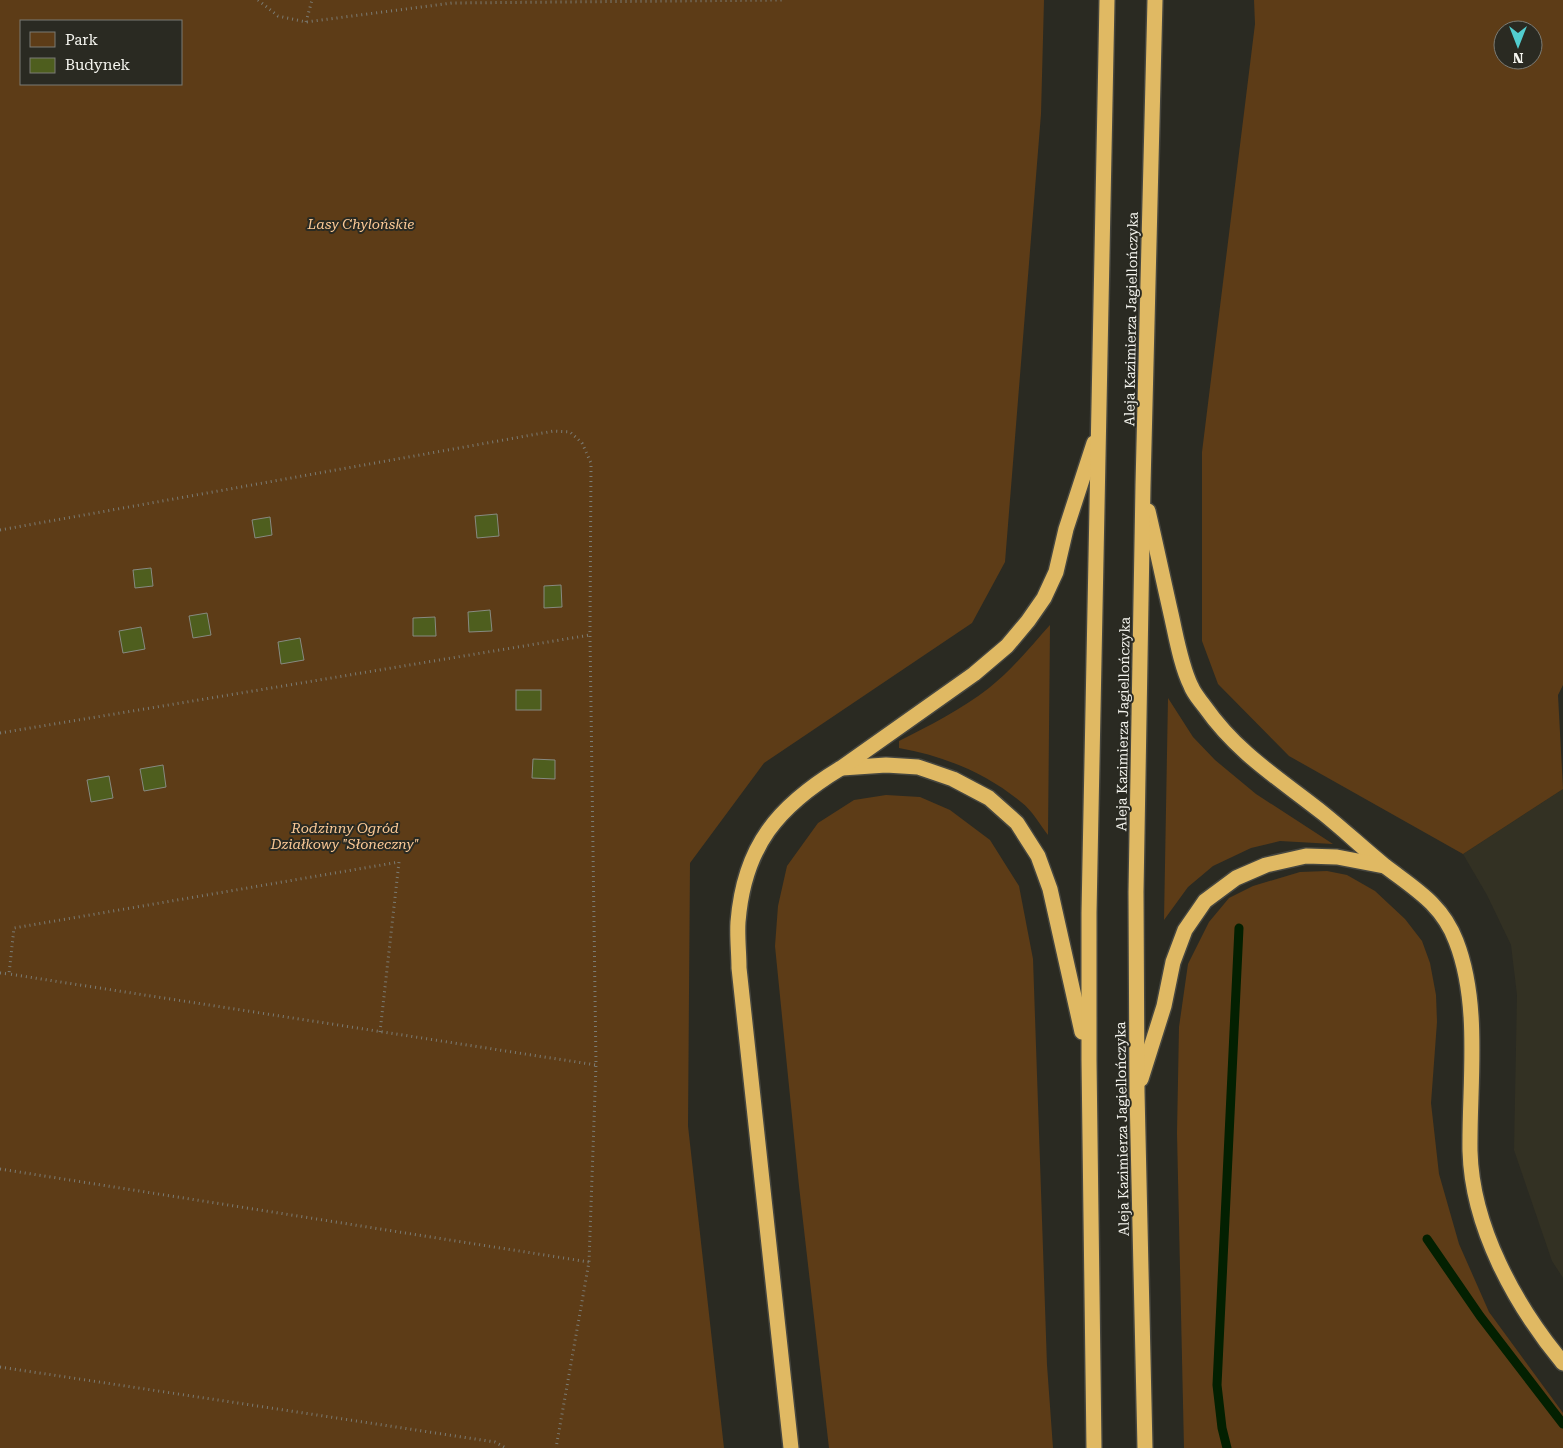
<svg xmlns="http://www.w3.org/2000/svg" width="1563" height="1448" viewBox="0 0 1563 1448" font-family="'Roboto Serif',serif">
<style>
.built{fill:#333123}
.green{fill:#5d3c17;fill-rule:evenodd}
.lines{fill:none;stroke-linecap:round;stroke-linejoin:round}
.stream{stroke:#032001;stroke-width:9}
.building{fill:#4e5e1e;stroke:#878a81}
.highway-casing{stroke:#46463f;stroke-width:18}
.path{stroke:#7b7b73;stroke-width:3;stroke-dasharray:1 4;stroke-linecap:butt}
.highway{stroke:#e0b963;stroke-width:15}
.labels{text-anchor:middle;stroke-width:4;stroke-linejoin:round;paint-order:stroke}
.park-label{font-size:14px;font-style:italic;fill:#fbc996;stroke:#2a2a22}
.street-label{font-size:14px;fill:#f5f5ef;stroke:#2a2a22}
</style>
<rect width="100%" height="100%" fill="#2a2a22"/>
<path class="built" d="M1563,789v489l-11,-17 -38,-111 3,-155 -6,-50 -24,-50 -24,-41z"/>
<g class="green">
<path d="M0,0h1044l-3,114 -36,448 -33,61 -208,140 -74,100 -2,263 36,322h-724zM21,21h160v63h-160z"/>
<path d="M1254,0h309v685l-5,10 5,94 -100,65 -174,-98 -71,-72 -16,-43v-189l53,-428zM1503,30h30v30h-30z"/>
<path d="M1050,625l-2,210c-8,-10 -16,-25 -27,-33 -35,-29 -77,-46 -122,-54v-7c30,-15 63,-32 90,-53 23,-18 42,-42 61,-63z"/>
<path d="M1168,698l25,39 22,23 41,34 77,50 -53,-3 -29,7 -38,18 -25,21 -24,33z"/>
<path d="M886,795l34,2 30,13 40,30 29,46 14,73 14,406 6,83h-224l-30,-262 -24,-240 3,-40 9,-40 31,-43 36,-23z"/>
<path d="M1327,871l20,4 28,16 30,28 17,22 8,22 6,32 1,27 -6,81 8,71 20,70 30,68 74,101v35h-379l-7,-315 2,-106 9,-63 21,-42 20,-24 24,-12 47,-14z"/>
</g>
<g class="lines">
<g class="stream">
<path d="M1427,1239l53,77 83,108"/>
<path d="M1227,1448l-5,-20 -5,-43 22,-457"/>
</g>
</g>
<g class="building">
<path d="M497,514l2,22 -22,2 -2,-22z"/>
<path d="M270,517l2,18 -17,3 -3,-18z"/>
<path d="M151,568l2,18 -18,2 -2,-18z"/>
<path d="M561,585l1,22 -18,1v-22z"/>
<path d="M490,610l2,21 -23,1 -1,-20z"/>
<path d="M207,613l4,22 -18,3 -4,-22z"/>
<path d="M435,617l1,19h-23v-18z"/>
<path d="M141,627l4,22 -22,4 -4,-22z"/>
<path d="M300,638l4,22 -23,4 -3,-22z"/>
<rect x="516" y="690" width="25" height="20"/>
<path d="M533,759l22,1v19l-23,-1z"/>
<path d="M163,765l3,22 -22,4 -4,-22z"/>
<path d="M109,776l4,22 -22,4 -4,-22z"/>
</g>
<g class="lines">
<defs>
<g id="highway">
<path d="M1148,511c8,34 15,68 23,103 5,22 10,52 20,72 3,8 9,14 14,21 33,47 75,72 119,107 21,17 40,35 61,52 30,23 57,38 71,75 25,64 13,143 14,210 2,76 45,154 93,212"/>
<path d="M842,768l44,-3 32,2 35,12 36,19 28,25 21,33 12,33 32,143"/>
<path d="M1141,1079l23,-73 9,-44 12,-32 20,-29 31,-23 30,-13 40,-9 31,1 47,9"/>
<path d="M791,1448l-52,-480c0,-15 -2,-31 -1,-46 6,-76 40,-116 103,-154l133,-94 33,-28 21,-25 16,-23 12,-26 10,-43 28,-86"/>
<path d="M1094,1448l-5,-388v-147l18,-913"/>
<path d="M1145,1448l-8,-356 -1,-200 7,-407 12,-485"/>
</g>
</defs>
<use href="#highway" class="highway-casing"/>
<g class="path">
<path d="M258,0l20,16 28,6 146,-19 330,-3"/>
<path d="M306,22l6,-22"/>
<path d="M0,530l554,-99 16,1 12,11 9,20 -1,172 6,430 -7,197 -33,186"/>
<path d="M0,733l590,-98"/>
<path d="M0,973l9,1"/>
<path d="M380,1032l19,-170 -385,66 -5,46 587,91"/>
<path d="M0,1169l589,93"/>
<path d="M0,1367l495,75 11,6"/>
</g>
<use href="#highway" class="highway"/>
</g>
<g class="labels">
<g class="park-label">
<text x="361" y="229">Lasy Chylońskie</text>
<text x="345" y="833">Rodzinny Ogród<tspan x="345" dy="16">Działkowy "Słoneczny"</tspan></text>
</g>
<g class="street-label">
<text transform="translate(1131 319) rotate(-89)" y="5">Aleja Kazimierza Jagiellończyka</text>
<text transform="translate(1123 724) rotate(-89)" y="5">Aleja Kazimierza Jagiellończyka</text>
<text transform="translate(1122 1129) rotate(-91)" y="5">Aleja Kazimierza Jagiellończyka</text>
</g>
</g>
<rect x="20" y="20" width="162" height="65" fill="#2a2a22" stroke="#7b7b74"/>
<rect x="30" y="32" width="25" height="15" fill="#5d3c17" stroke="#7b7b74"/>
<text x="65" y="45" font-size="15" fill="#f5f5ef">Park</text>
<rect x="30" y="58" width="25" height="15" fill="#4e5e1e" stroke="#7b7b74"/>
<text x="65" y="70" font-size="15" fill="#f5f5ef">Budynek</text>
<g transform="translate(1518 45) rotate(180)"><circle r="24" fill="#2a2a22" stroke="#7b7b74"/>
<path d="M0-4L9 19L0 12L-9 19Z" fill="#52cdcf"/>
<text y="-8" font-size="14" font-weight="bold" text-anchor="middle" fill="#f5f5ef">N</text>
</g>
</svg>
